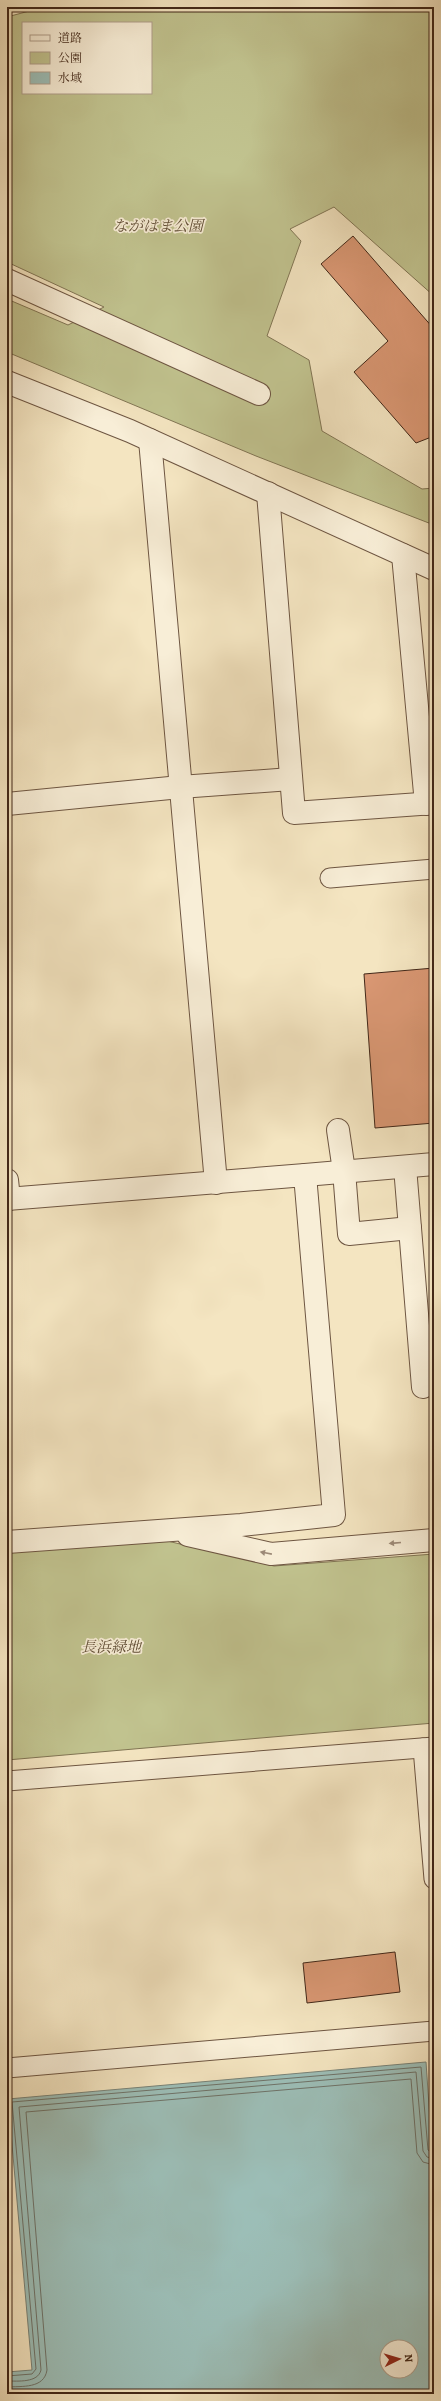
<svg xmlns="http://www.w3.org/2000/svg" width="441" height="2401" viewBox="0 0 441 2401" font-family="Alegreya,'Noto Serif JP',serif">
<style>
.green{fill:#c1c38f;stroke:#817554;fill-rule:evenodd}
.water{fill:#9cbeb7;stroke:#788277;fill-rule:evenodd}
.lines{fill:none;stroke-linecap:round;stroke-linejoin:round}
.shore{stroke:#6e7268;stroke-width:1}
.building{fill:#d99773;stroke:#412718}
.service-casing{stroke:#6e5642;stroke-width:21}
.pedestrian-casing{stroke:#6e5642;stroke-width:24}
.minor-casing{stroke:#6e5642;stroke-width:24}
.service{stroke:#f8eed7;stroke-width:19}
.pedestrian{stroke:#f8eed7;stroke-width:22}
.minor{stroke:#f8eed7;stroke-width:22}
.oneway{fill:#9c8a78}
.labels{text-anchor:middle;stroke-width:3.5;stroke-linejoin:round;paint-order:stroke}
.park-label{font-size:15px;font-style:italic;fill:#614e36;stroke:#f8eed7}
</style>
<rect width="100%" height="100%" fill="#f4e5c1"/>
<filter id="stains"><feTurbulence type="fractalNoise" baseFrequency=".005" numOctaves="4"/><feColorMatrix values="0 0 0 0 .2 0 0 0 0 .09 0 0 0 0 .02 0 0 0 .5 -.17"/></filter>
<radialGradient id="worn" r=".72"><stop offset=".6" stop-color="#630" stop-opacity="0"/><stop offset="1" stop-color="#630" stop-opacity=".3"/></radialGradient>
<g class="green">
<path d="M44,7h390v289l-100,-89 -44,22 11,12 -34,95 42,24 13,71 100,58 12,-1v37l-178,-69 -249,-104v-53l61,26 36,-18 -97,-45v-245zM23,23h128v70h-128z"/>
<path d="M163,1540l111,26 160,-12v169l-427,37v-208z"/>
</g>
<path class="water" d="M426,2062l8,117v215h-427v-22l25,-2 -24,-271zM387,2347h24v24h-24z"/>
<g class="lines">
<g class="shore">
<path d="M7,2376l25,-2 4,-5 -24,-267 409,-35 7,83 6,4"/>
<path d="M7,2381c11,0 31,2 34,-11l-22,-263 397,-35 7,79 4,6 7,2"/>
<path d="M7,2387c15,-1 37,2 40,-17l-21,-258 385,-33 6,74 6,9 11,3"/>
</g>
</g>
<g class="building">
<path d="M353,236l81,93v107l-18,7 -62,-71 34,-31 -67,-77z"/>
<path d="M434,968v155l-59,5 -11,-154z"/>
<path d="M395,1952l5,40 -93,11 -4,-40z"/>
</g>
<g class="lines">
<defs>
<g id="service">
<path d="M330,878l104,-9"/>
<path d="M423,1748l11,131"/>
<path d="M7,1781l427,-34"/>
<path d="M7,2068l427,-37"/>
</g>
<g id="pedestrian">
<path d="M338,1130l6,41 5,63 61,-6"/>
<path d="M405,1167l18,220"/>
<path d="M305,1175l129,-11"/>
</g>
<g id="minor">
<path d="M7,280l252,114"/>
<path d="M7,382l123,49 304,138"/>
<path d="M150,440l66,743"/>
<path d="M268,493l26,320 140,-10"/>
<path d="M403,555l23,249"/>
<path d="M7,804l173,-17 111,-8"/>
<path d="M7,1180l2,19"/>
<path d="M7,1199l298,-24 29,340 -93,10 -234,17"/>
<path d="M188,1535l83,19 163,-14"/>
</g>
</defs>
<use href="#service" class="service-casing"/>
<use href="#pedestrian" class="pedestrian-casing"/>
<use href="#minor" class="minor-casing"/>
<use href="#service" class="service"/>
<use href="#pedestrian" class="pedestrian"/>
<use href="#minor" class="minor"/>
</g>
<defs><path id="oneway-solid" d="M-6-.8H1V-3.2L6.5 0L1 3.2V.8H-6Z"/></defs>
<g class="oneway">
<use href="#oneway-solid" transform="translate(395 1543) rotate(175)"/>
<use href="#oneway-solid" transform="translate(266 1553) rotate(-169)"/>
</g>
<g class="labels">
<g class="park-label">
<text x="158" y="231">ながはま公園</text>
<text x="111" y="1652">長浜緑地</text>
</g>
</g>
<rect width="441" height="2401" fill="none" stroke="#f4e5c1" stroke-width="24"/>
<rect x="8" y="8" width="425" height="2385" fill="none" stroke="#412718" stroke-width="2"/>
<rect x="12" y="12" width="417" height="2377" fill="none" stroke="#412718"/>
<rect x="22" y="22" width="130" height="72" fill="#f8eed7" stroke="#af9e8b"/>
<rect x="30" y="35" width="20" height="6" fill="#f8eed7" stroke="#af9e8b"/>
<text x="58" y="42" font-size="12" fill="#412718">道路</text>
<rect x="30" y="52" width="20" height="12" fill="#c1c38f" stroke="#af9e8b"/>
<text x="58" y="62" font-size="12" fill="#412718">公園</text>
<rect x="30" y="72" width="20" height="12" fill="#9cbeb7" stroke="#af9e8b"/>
<text x="58" y="82" font-size="12" fill="#412718">水域</text>
<g transform="translate(399 2359) rotate(85)"><circle r="19" fill="#f8eed7" stroke="#af9e8b"/>
<path d="M0-3L7 15L0 10L-7 15Z" fill="#8f2418"/>
<text y="-6" font-size="11" font-weight="bold" text-anchor="middle" fill="#412718">N</text>
</g>
<rect width="100%" height="100%" filter="url(#stains)"/>
<rect width="100%" height="100%" fill="url(#worn)"/>
</svg>
